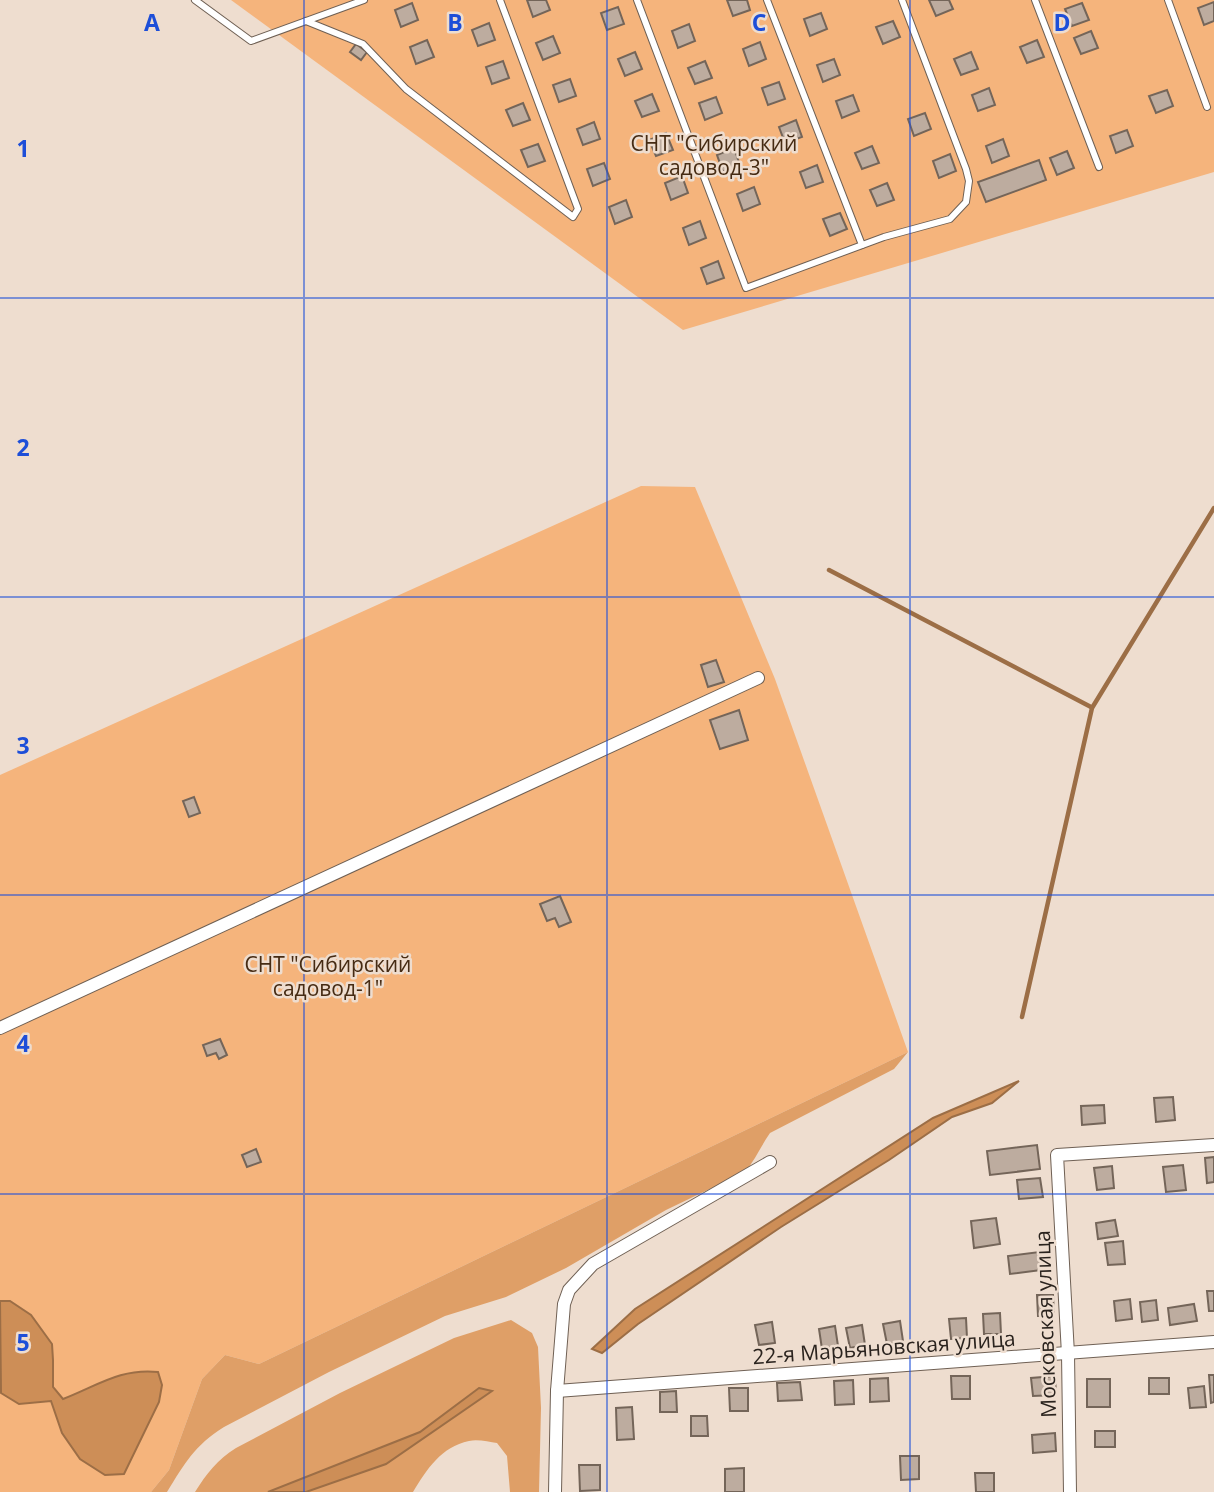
<svg xmlns="http://www.w3.org/2000/svg" width="1214" height="1492" viewBox="0 0 1214 1492" font-family="'Open Sans',sans-serif">
<style>
.green{fill:#f5b47c}
.forest{fill:#df9f67}
.water{fill:#cd8e57;stroke:#9c6e46;stroke-width:2}
.lines{fill:none;stroke-linecap:round;stroke-linejoin:round}
.stream{stroke:#9c6e46;stroke-width:4.5}
.building{fill:#bdac9f;stroke:#746559;stroke-width:2}
.service-casing{stroke:#6f6054;stroke-width:8}
.minor-casing{stroke:#6f6054;stroke-width:14}
.service{stroke:#fff;stroke-width:6}
.minor{stroke:#fff;stroke-width:12}
.grid{fill:none;stroke:#1d4ed8;stroke-width:2;stroke-opacity:0.55}
.labels{text-anchor:middle;stroke-width:5;stroke-linejoin:round;paint-order:stroke}
.park-label{font-size:21px;fill:#462b13;stroke:#eeddcf}
.street-label{font-size:21px;fill:#2a231e;stroke:#eeddcf}
.grid-label{font-size:23px;text-anchor:middle;font-weight:bold;fill:#1d4ed8;stroke:#eeddcf;stroke-width:5;stroke-linejoin:round;paint-order:stroke}
</style>
<rect width="100%" height="100%" fill="#eeddcf"/>
<g class="green">
<path d="M231,0h983v172l-531,158z"/>
<path d="M641,486l54,1 80,192 133,373 -649,312 -34,-9 -23,24 -33,91 -18,22h-151v-102l1,3 35,8h16l5,15 23,43 26,16 18,-2 35,-71 3,-16 -77,4 -22,9 -11,-12 1,-27 -1,-16 -21,-29 -21,-14h-10v-526z"/>
</g>
<g class="forest">
<path d="M908,1052l-14,17 -124,64c-9,13 -15,27 -25,39l-79,38 -100,58 -60,29 -61,19 -116,56 -105,55c-30,19 -39,36 -57,65h-16l18,-22 33,-91 23,-24 34,9z"/>
<path d="M511,1320l21,13 6,14 3,61 -2,84h-29l-3,-36 -10,-13c-8,-1 -19,-4 -28,-2 -28,6 -42,28 -56,51h-218c12,-19 22,-32 41,-44l104,-55 114,-55z"/>
</g>
<g class="water">
<path d="M1019,1081l-27,22 -40,14 -63,43 -108,67 -143,97 -36,29 -10,-4 43,-40 298,-191z"/>
<path d="M0,1301h10l21,14 21,29 1,16v27l10,12c34,-13 57,-31 95,-27l4,13 -3,17 -35,72 -19,1 -25,-16 -18,-26 -11,-32 -32,3 -18,-11z"/>
<path d="M479,1388l13,3 -106,73 -80,28h-38l152,-60z"/>
</g>
<g class="lines">
<g class="stream">
<path d="M829,570l262,137"/>
<path d="M1022,1017l70,-309 122,-200"/>
</g>
</g>
<g class="building">
<path d="M527,0h19l4,10 -17,7z"/>
<path d="M727,0h20l3,10 -17,6z"/>
<path d="M929,0h20l4,9 -17,7z"/>
<path d="M1214,2v19l-10,4 -6,-17z"/>
<path d="M412,3l6,17 -17,7 -6,-17z"/>
<path d="M1082,3l7,17 -17,6 -7,-17z"/>
<path d="M618,7l6,17 -17,6 -6,-17z"/>
<path d="M821,13l6,16 -17,7 -6,-17z"/>
<path d="M893,21l7,16 -17,7 -7,-17z"/>
<path d="M489,23l6,17 -17,6 -6,-16z"/>
<path d="M689,24l6,17 -17,7 -6,-17z"/>
<path d="M1091,31l7,17 -17,6 -7,-16z"/>
<path d="M553,36l7,17 -17,7 -7,-17z"/>
<path d="M427,40l7,17 -18,7 -6,-17z"/>
<path d="M1037,40l7,17 -17,6 -7,-16z"/>
<path d="M760,42l6,17 -17,7 -6,-17z"/>
<path d="M356,44l11,8 -6,8 -11,-8z"/>
<path d="M635,52l7,17 -17,7 -7,-17z"/>
<path d="M971,52l7,17 -17,6 -7,-16z"/>
<path d="M834,59l6,16 -17,7 -6,-17z"/>
<path d="M503,61l6,17 -17,6 -6,-17z"/>
<path d="M705,61l7,17 -17,6 -7,-16z"/>
<path d="M570,79l6,17 -17,6 -6,-17z"/>
<path d="M779,82l6,17 -17,6 -6,-17z"/>
<path d="M989,88l6,17 -17,6 -6,-16z"/>
<path d="M1167,90l6,16 -17,7 -7,-17z"/>
<path d="M652,94l7,17 -17,6 -7,-16z"/>
<path d="M853,95l6,16 -17,7 -6,-17z"/>
<path d="M716,97l6,16 -17,7 -6,-17z"/>
<path d="M523,103l7,17 -17,6 -7,-16z"/>
<path d="M925,113l6,16 -17,7 -6,-17z"/>
<path d="M796,120l6,17 -17,6 -6,-16z"/>
<path d="M594,122l6,17 -17,6 -6,-16z"/>
<path d="M1127,130l6,16 -17,7 -6,-17z"/>
<path d="M666,133l7,17 -17,6 -7,-16z"/>
<path d="M1003,139l6,17 -17,7 -6,-17z"/>
<path d="M538,144l7,17 -17,6 -7,-17z"/>
<path d="M872,146l7,17 -17,6 -7,-16z"/>
<path d="M734,148l6,17 -17,7 -6,-17z"/>
<path d="M1067,151l7,17 -17,7 -7,-17z"/>
<path d="M950,154l6,17 -17,7 -6,-17z"/>
<path d="M1039,160l7,20 -60,22 -8,-20z"/>
<path d="M604,163l6,16 -17,7 -6,-17z"/>
<path d="M817,165l6,17 -17,6 -6,-16z"/>
<path d="M682,176l6,17 -17,7 -6,-17z"/>
<path d="M887,183l7,17 -17,6 -7,-16z"/>
<path d="M754,187l6,17 -17,7 -6,-17z"/>
<path d="M626,200l6,17 -17,7 -6,-17z"/>
<path d="M840,213l7,16 -17,7 -7,-17z"/>
<path d="M700,221l6,17 -17,7 -6,-17z"/>
<path d="M718,261l6,17 -17,6 -6,-16z"/>
<path d="M716,660l8,22 -16,5 -7,-22z"/>
<path d="M739,710l9,30 -28,9 -10,-29z"/>
<path d="M194,797l6,16 -11,4 -6,-16z"/>
<path d="M560,896l11,26 -12,5 -4,-9 -8,3 -7,-17z"/>
<path d="M220,1039l7,16 -8,4 -3,-6 -9,3 -4,-11z"/>
<path d="M1173,1097l2,23 -19,2 -2,-24z"/>
<path d="M1104,1105l1,18 -23,2 -1,-19z"/>
<path d="M1037,1145l3,24 -50,6 -3,-24z"/>
<path d="M256,1149l5,13 -14,5 -5,-12z"/>
<path d="M1214,1157v25l-7,1 -2,-25z"/>
<path d="M1183,1165l3,25 -20,2 -3,-25z"/>
<path d="M1112,1166l2,22 -17,2 -3,-22z"/>
<path d="M1040,1178l3,19 -24,2 -2,-19z"/>
<path d="M996,1218l4,26 -26,4 -3,-27z"/>
<path d="M1115,1220l3,16 -20,3 -2,-16z"/>
<path d="M1123,1241l2,23 -17,1 -3,-22z"/>
<path d="M1047,1251l2,18 -39,5 -2,-18z"/>
<path d="M1207,1291h7v20h-5z"/>
<path d="M1037,1295h16l1,20 -16,1z"/>
<path d="M1130,1299l2,20 -16,2 -2,-20z"/>
<path d="M1156,1300l2,20 -16,2 -2,-20z"/>
<path d="M1194,1304l3,17 -27,4 -2,-17z"/>
<path d="M1000,1313l1,21h-17l-1,-20z"/>
<path d="M966,1318l1,20 -16,1 -2,-20z"/>
<path d="M900,1321l3,20 -16,3 -4,-20z"/>
<path d="M772,1322l3,21 -16,2 -4,-20z"/>
<path d="M862,1325l3,20 -15,3 -4,-20z"/>
<path d="M835,1326l3,20 -16,3 -3,-20z"/>
<path d="M1209,1375h5v27l-3,1z"/>
<path d="M951,1376h19v23h-18z"/>
<path d="M1055,1376l1,19 -23,1 -2,-18z"/>
<path d="M888,1378l1,23 -19,1v-23z"/>
<rect x="1149" y="1378" width="20" height="16"/>
<rect x="1087" y="1379" width="23" height="28"/>
<path d="M853,1380l1,24 -19,1 -1,-24z"/>
<path d="M800,1382l2,18 -24,1 -1,-18z"/>
<path d="M1204,1386l2,21 -16,1 -2,-20z"/>
<path d="M729,1388h19v23h-18z"/>
<path d="M676,1391l1,21h-17v-20z"/>
<path d="M632,1407l2,32 -17,1 -1,-32z"/>
<path d="M691,1416h16l1,20h-17z"/>
<rect x="1095" y="1431" width="20" height="16"/>
<path d="M1055,1433l1,18 -23,2 -1,-18z"/>
<path d="M900,1456h19v23l-18,1z"/>
<path d="M579,1465h21v25l-20,1z"/>
<path d="M744,1468v24h-19v-23z"/>
<path d="M975,1473h19v19h-18z"/>
</g>
<g class="lines">
<defs>
<g id="service">
<path d="M195,0l56,41 113,-41"/>
<path d="M637,0l109,288 138,-51 66,-18 16,-17 3,-21 -3,-12 -64,-169"/>
<path d="M767,0l95,245"/>
<path d="M1035,0l64,167"/>
<path d="M1168,0l39,107"/>
<path d="M306,21l57,23 43,45 167,128 5,-8 -78,-209"/>
</g>
<g id="minor">
<path d="M0,1028l758,-350"/>
<path d="M557,1391l657,-49"/>
<path d="M555,1492l2,-101 7,-87 5,-14 24,-26 177,-102"/>
<path d="M1070,1492l-2,-138 -11,-199 157,-10"/>
</g>
</defs>
<use href="#service" class="service-casing"/>
<use href="#minor" class="minor-casing"/>
<use href="#service" class="service"/>
<use href="#minor" class="minor"/>
</g>
<path class="grid" d="M304,0v1492M607,0v1492M910,0v1492M0,298h1214M0,597h1214M0,895h1214M0,1194h1214"/>
<g class="labels">
<g class="park-label">
<text x="714" y="151">СНТ "Сибирский<tspan x="714" dy="24">садовод-3"</tspan></text>
<text x="328" y="972">СНТ "Сибирский<tspan x="328" dy="24">садовод-1"</tspan></text>
</g>
<g class="street-label">
<text transform="translate(1046 1324) rotate(-92)" y="7">Московская улица</text>
<text transform="translate(884 1348) rotate(-4)" y="7">22-я Марьяновская улица</text>
</g>
</g>
<g class="grid-label">
<text x="152" y="31">A</text>
<text x="455" y="31">B</text>
<text x="759" y="31">C</text>
<text x="1062" y="31">D</text>
<text x="23" y="157">1</text>
<text x="23" y="456">2</text>
<text x="23" y="754">3</text>
<text x="23" y="1052">4</text>
<text x="23" y="1351">5</text>
</g>
</svg>
